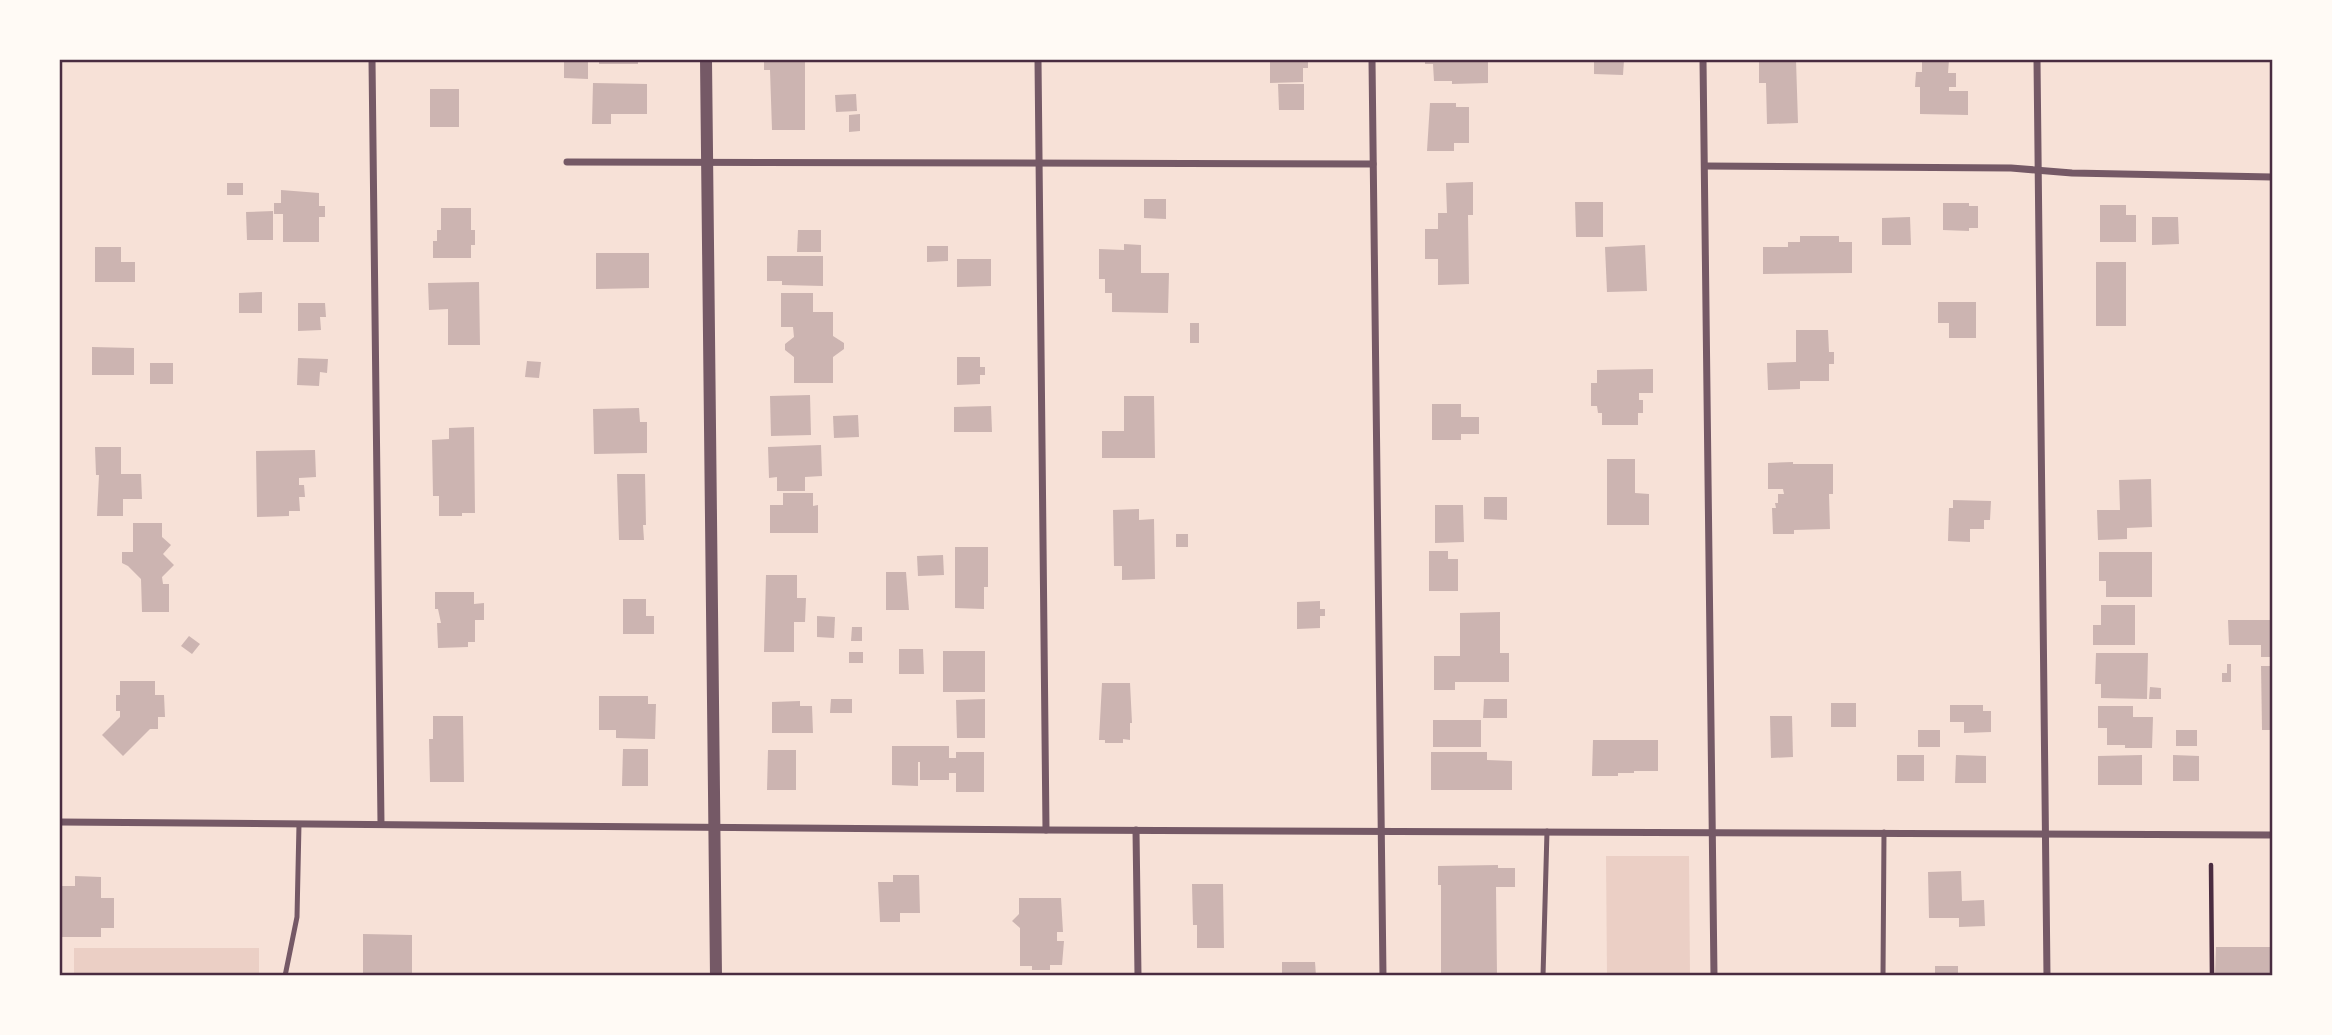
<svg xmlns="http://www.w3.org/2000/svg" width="2332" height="1035" viewBox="0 0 2332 1035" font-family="'Alegreya Sans',sans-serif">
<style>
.green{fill:#ebcfc5}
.building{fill:#ccb4b1}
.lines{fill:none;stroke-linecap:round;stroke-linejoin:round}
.path{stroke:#4a2c40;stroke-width:4.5}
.service{stroke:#755966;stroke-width:5}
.minor{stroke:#755966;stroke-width:7}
.tertiary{stroke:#755966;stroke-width:12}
.neatline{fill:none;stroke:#4a2c40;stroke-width:2.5}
</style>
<rect width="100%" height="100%" fill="#f7e1d7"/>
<g class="green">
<path d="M1606,856h83l1,119h-83z"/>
<rect x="74" y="948" width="185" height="27"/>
</g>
<g class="building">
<path d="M564,60h24v19l-24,-1z"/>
<rect x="599" y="60" width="39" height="4"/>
<path d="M764,60h41v70h-33l-2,-60h-6z"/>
<path d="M1273,60h35v8h-5v14l-33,1v-22z"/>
<path d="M1425,60h63v23l-36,1v-3h-18l-1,-17h-8z"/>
<path d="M1594,60h30l-1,15 -29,-1z"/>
<path d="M1759,60h37l2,63 -31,1 -1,-41h-7z"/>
<path d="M1922,60h27l-1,13h8v14h-7v4h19v24l-48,-1v-27h-5l1,-15h6z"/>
<path d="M593,83l54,1v30h-36v10h-19z"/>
<path d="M1278,84h26v26h-25z"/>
<rect x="430" y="89" width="29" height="38"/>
<path d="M856,94l1,17 -21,1 -1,-17z"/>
<path d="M1430,103h26v4h13v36h-15v8h-27z"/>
<path d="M860,114v17l-11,1v-17z"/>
<path d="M1473,182v33h-5l1,69 -31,1v-26h-13v-30h13v-16h9l-1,-30z"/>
<rect x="227" y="183" width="16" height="12"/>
<path d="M281,190l38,3v13h6v11h-6v25h-36v-28h-9v-11h7z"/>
<path d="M1144,199h22v20l-22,-1z"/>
<path d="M1575,202h28v35h-27z"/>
<path d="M1943,203h26v3h9v22h-9v3l-26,-1z"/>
<path d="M2100,205h26v10h10v27h-36z"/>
<path d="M441,208h30v22h4v15h-4v13h-38v-17h4v-11h4z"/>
<path d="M273,211v29h-26l-1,-28z"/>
<path d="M1910,217l1,28h-29v-27z"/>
<path d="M2152,217h26l1,27 -27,1z"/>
<path d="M798,230h23v22h-24z"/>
<path d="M1800,236h39v6h13v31l-89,1v-27h25v-5h12z"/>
<path d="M1124,244l17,1v28h28l-1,40 -56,-1v-19h-7v-14h-6v-30l25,1z"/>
<path d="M1645,245l2,46 -40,1 -2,-45z"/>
<path d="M927,246h21v15l-21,1z"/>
<path d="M95,247h26v15h14v20h-40z"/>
<path d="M596,253h53v35l-53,1z"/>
<path d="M767,256h56v30l-41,-1v-4h-15z"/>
<path d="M957,259h34v27l-34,1z"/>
<rect x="2096" y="262" width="30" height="64"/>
<path d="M479,282l1,63h-32v-36l-19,1 -1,-27z"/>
<path d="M262,292v21h-23v-20z"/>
<path d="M781,293h32v19h20v24l11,7v6l-11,8v26h-39v-26l-9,-7v-6l9,-7 -1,-10h-12z"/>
<path d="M1938,302h38v36h-27v-15h-11z"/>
<path d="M298,303h27l1,14h-6l1,13 -23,1z"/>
<rect x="1190" y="323" width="9" height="20"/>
<path d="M1796,330h32l1,22h5v12h-5v17h-29v8l-32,1 -1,-27 29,-1z"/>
<path d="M92,347l42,1v27h-42z"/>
<path d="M957,357h23v10h5v8h-5v9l-23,1z"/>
<path d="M298,358l30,1 -1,14 -7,-1 -1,14 -22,-1z"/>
<path d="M527,361l14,1 -2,16 -14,-1z"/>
<rect x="150" y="363" width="23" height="21"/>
<path d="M1653,369v24h-14v7h4v13h-5v12h-36v-12h-4l-1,-7h-6v-23h6v-13z"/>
<path d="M810,395l1,40 -40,1 -1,-40z"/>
<path d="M1124,396h30l1,62h-53v-27h22z"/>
<path d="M1432,404h29v13h18v17h-18v6h-29z"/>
<path d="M991,406l1,26h-38v-25z"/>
<path d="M639,408l1,14h7v31l-53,1 -1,-45z"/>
<path d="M858,415l1,22 -25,1 -1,-22z"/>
<path d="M474,427l1,86h-13v3h-23v-20h-6l-1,-56 17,-1v-11z"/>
<path d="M821,445l1,31 -17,1v14h-28v-14l-8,1 -1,-31z"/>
<path d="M95,447h26v27h20l1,25h-19v17h-26l2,-41h-3z"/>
<path d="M315,450l1,27 -17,1v7h5l1,12h-6l1,14h-11v5l-32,1 -1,-66z"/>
<path d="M1607,459h28v34l14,1v31h-42z"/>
<path d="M1793,462v2h40v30h-4l1,35 -36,1v4h-21l-1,-26h4l-1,-5h3v-9h6l-1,-5h-15v-26z"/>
<path d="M617,474h28l1,51h-3l1,15h-25z"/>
<path d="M2151,479l1,48 -25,1v11l-29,1 -1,-30h23l-1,-30z"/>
<path d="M783,493h30v13l5,-1v28h-48v-28h13z"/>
<path d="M1484,497h23v23l-23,-1z"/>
<path d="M1953,500l38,1 -1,19h-6v9h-14v13l-22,-1 1,-33h4z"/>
<path d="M1435,505h28l1,37 -29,1z"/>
<path d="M1139,509v11l15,-1 1,60 -33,1v-14h-8l-1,-56z"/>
<path d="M133,523h29v14l9,8 -8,9 11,11 -12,12 1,7h6v28h-27l-1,-33 -13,-13 -6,-3v-11h11z"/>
<rect x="1176" y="534" width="12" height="13"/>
<path d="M955,547h33v40h-4v22l-29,-1z"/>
<path d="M1429,551h19v8h10v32h-29z"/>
<path d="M2099,552h53v45h-46v-16h-7z"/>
<path d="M943,555l1,20 -26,1 -1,-20z"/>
<path d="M886,572h20l3,38h-23z"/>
<path d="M766,575h31v23h9l-1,24h-11v30h-30z"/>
<path d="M435,592h39v12l10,-1v17h-9v22h-7v5l-30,1 -1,-25h4l-3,-14h-3z"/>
<path d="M623,599h23v17h8v18h-31z"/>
<path d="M1320,601v8h5v7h-5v12l-23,1v-27z"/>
<path d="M2101,605h34v40h-42v-20h8z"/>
<path d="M1500,612v41h9v29h-54v8h-21v-34h26v-43z"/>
<path d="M817,616l18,1 -1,21 -17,-1z"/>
<path d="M2228,620h44v37h-11v-12h-32z"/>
<path d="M852,627h10v14h-11z"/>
<path d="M189,636l11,8 -8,10 -11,-8z"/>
<path d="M899,649h24l1,25h-25z"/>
<rect x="943" y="651" width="42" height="41"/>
<rect x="849" y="652" width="14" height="11"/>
<path d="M2096,653h52l-1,46 -46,-1v-14h-6z"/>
<path d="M2227,664h4v18h-9v-9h5z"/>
<path d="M2261,666h11v64h-10z"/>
<path d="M120,681h35v14h9l1,22h-7v12h-8l-27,27 -21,-21 18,-18v-6h-4v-16h4z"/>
<path d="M1102,683h28l2,40h-2v17l-7,-1v4h-18v-3h-6z"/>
<path d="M2150,687l11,1v11h-12z"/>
<path d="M599,696h49v8h8l-1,35 -39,-1v-8h-17z"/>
<path d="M831,699h21v14h-22z"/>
<path d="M985,699v39h-28l-1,-38z"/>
<path d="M1484,699h23v19h-24z"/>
<path d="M800,701v5h12l1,27h-41v-31z"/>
<rect x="1831" y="703" width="25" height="24"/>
<path d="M1950,705h33v6h8v21l-27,1v-11h-14z"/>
<path d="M2098,706h35v11h20l-1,31h-27v-3h-18v-17h-9z"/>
<path d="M433,716h30l1,66h-34l-1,-43h4z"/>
<path d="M1770,716h22l1,41 -22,1z"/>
<rect x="1433" y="720" width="48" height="27"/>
<rect x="1918" y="730" width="22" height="17"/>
<rect x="2176" y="730" width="21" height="16"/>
<path d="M1593,740h65v31h-24v2h-16v3h-26z"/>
<path d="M892,746h57v12h7v-6h28v40h-28v-19h-7v7h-29v-18h-2v24l-26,-1z"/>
<path d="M623,749h25v37h-26z"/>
<path d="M768,750h28v40h-29z"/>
<path d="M1431,752h56v8l25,1v29h-81z"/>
<rect x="1897" y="755" width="27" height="26"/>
<path d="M1956,755l30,1v27h-31z"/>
<path d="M2142,755v30h-44v-29z"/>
<path d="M2173,755l26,1v25h-26z"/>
<path d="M1498,865v3h17v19h-19l1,89h-56v-91h-3v-19z"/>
<path d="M1961,871l1,30 22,-1 1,26 -26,1v-9h-30l-1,-46z"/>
<path d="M893,875h26l1,38h-20v9h-20l-2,-40h15z"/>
<path d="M75,876l26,1v21h13v30h-13v9h-41v-51h15z"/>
<path d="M1192,884h31l1,64h-27v-23h-4z"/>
<path d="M1019,898h42l2,34h-6v9h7l-2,24h-12v5h-18v-4h-12v-38l-8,-7 7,-7z"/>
<path d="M363,934l49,1v41h-49z"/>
<path d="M2216,947h56v29h-57z"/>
<path d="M1282,962h33l1,14h-34z"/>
<rect x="1935" y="966" width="23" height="10"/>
</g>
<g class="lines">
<path class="path" d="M2211,865l1,111"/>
<g class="service">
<path d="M285,976l12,-59 2,-93"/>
<path d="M1543,976l4,-145"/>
<path d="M1883,976l1,-144"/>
</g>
<g class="minor">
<path d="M372,60l9,764"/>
<path d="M1038,60l8,770"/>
<path d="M1372,60l11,916"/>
<path d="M1703,60l11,916"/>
<path d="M2037,60l10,916"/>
<path d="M567,162l806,2"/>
<path d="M1705,166l306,2 61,5 200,4"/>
<path d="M60,822l986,8 1226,5"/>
<path d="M1136,830l2,146"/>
</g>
<path class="tertiary" d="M706,60l10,916"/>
</g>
<rect width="2332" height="1035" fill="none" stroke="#fffaf5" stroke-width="122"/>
<rect x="61" y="61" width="2210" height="913" class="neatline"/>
</svg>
